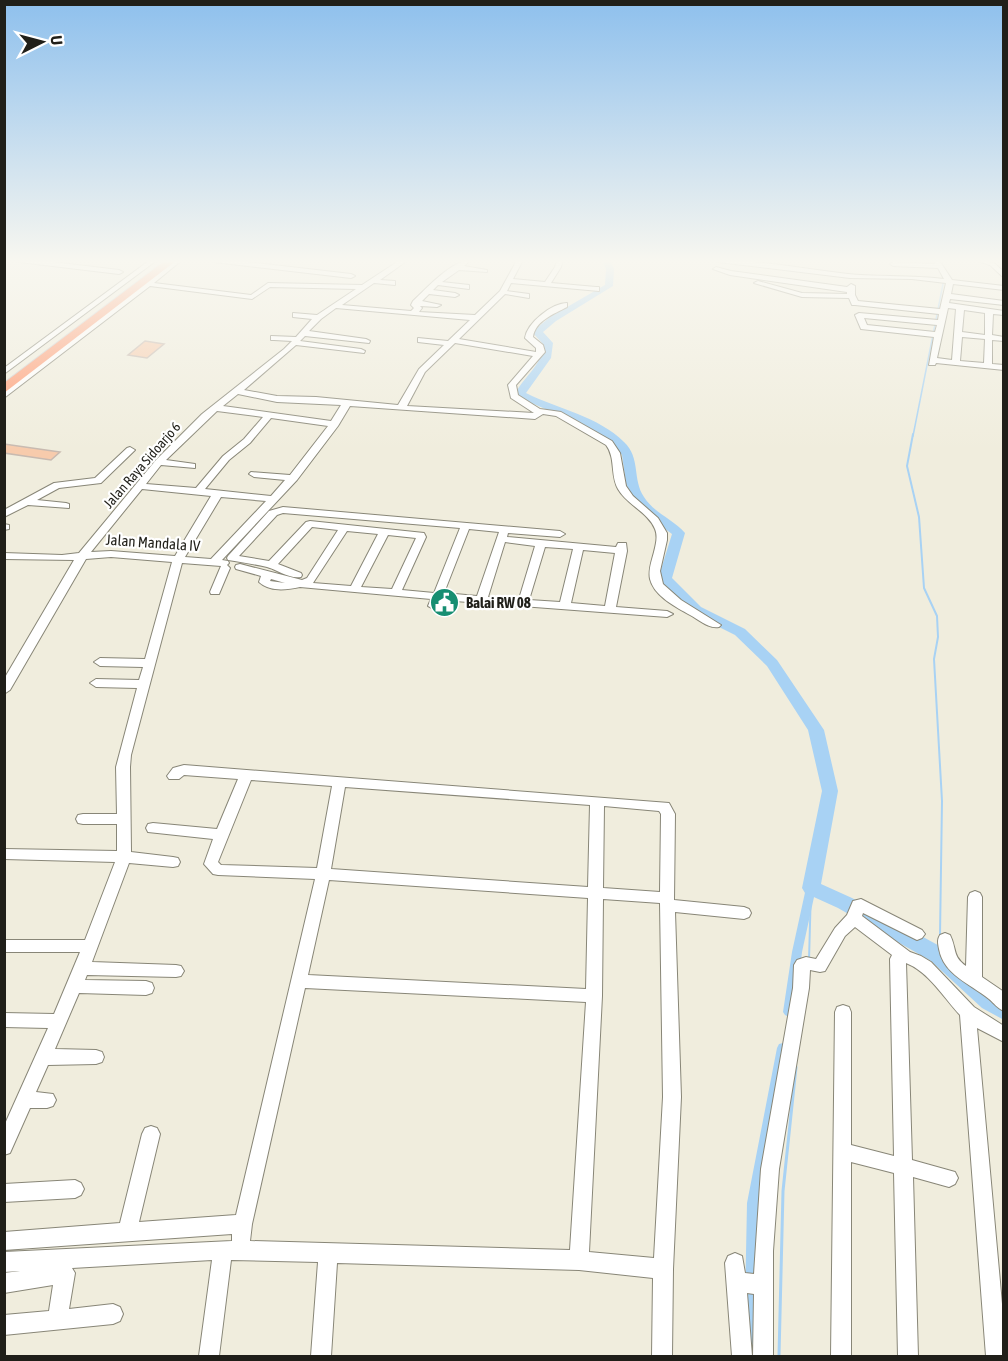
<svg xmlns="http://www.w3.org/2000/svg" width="1008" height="1361" viewBox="0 0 1008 1361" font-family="'Asap Condensed',sans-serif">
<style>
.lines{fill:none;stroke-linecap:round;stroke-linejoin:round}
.stream-far2{stroke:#a8d2f4;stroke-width:1.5}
.stream-far1{stroke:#a8d2f4;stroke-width:2}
.stream{stroke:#a8d2f4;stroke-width:3}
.canal{fill:#a8d2f4;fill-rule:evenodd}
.river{fill:#a8d2f4;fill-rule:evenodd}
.building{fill:#f7cbac;stroke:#c8bab0;stroke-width:1.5}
.minor-casing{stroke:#888677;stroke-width:2}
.highway-casing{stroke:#d2d2d1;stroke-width:2}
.minor{fill:#fff;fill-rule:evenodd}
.highway{fill:#ff9c75;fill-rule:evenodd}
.labels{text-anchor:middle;stroke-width:4.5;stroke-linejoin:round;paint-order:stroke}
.far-street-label{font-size:14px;fill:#201f19;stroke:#fff}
.street-label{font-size:15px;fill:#201f19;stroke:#fff}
.poi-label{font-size:15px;font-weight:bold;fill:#201f19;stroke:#fff;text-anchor:start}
</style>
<rect width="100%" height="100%" fill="#f0eddd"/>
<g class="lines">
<path class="stream-far2" d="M913,436l31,-157 -3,-6"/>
<g class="stream-far1">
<path d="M913,434l-6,32 12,51 5,71 13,28 1,21 -4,22 8,142 -2,134"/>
<path d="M938,955l1,-8"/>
<path d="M809,960l2,-72"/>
</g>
<path class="stream" d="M779,1356l4,-165 13,-124"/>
<g class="canal">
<path d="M811,884l4,1 1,3 -14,64 -7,60 -2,3 -4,2 -4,-2 -2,-3 9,-60 14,-64 1,-3z"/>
<path d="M783,1043l4,1 2,4 -30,155 -1,153h-14l3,-153 30,-155 2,-4z"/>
</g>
<path class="river" d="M602,260h8l4,9 -1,17 -57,35 -13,11 10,11 -2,15 -25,35c32,16 72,23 98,49 17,16 8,37 20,55 10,16 29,22 41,36l-13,45 29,29 44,22 32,31 47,70 14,61 -17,93 31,14 93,51 59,52v19l-22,-12 -51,-47 -93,-53 -33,-15 -3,-5 20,-97 -14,-61 -41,-64 -32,-31 -44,-22 -33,-34 14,-45 -26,-19 -13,-16 -7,-15 -4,-29 -14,-16 -25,-14 -54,-23 -14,-8c9,-18 28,-29 28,-50l-11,-12 18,-15 55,-32 1,-16z"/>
</g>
<g class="building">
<path d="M145,341l19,3 -17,14 -19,-3z"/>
<path d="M4,444l56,8 -9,8 -47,-7z"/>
</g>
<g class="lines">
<defs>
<g id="minor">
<path d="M16,260h20l83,10 4,2 -4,2 -100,-12z"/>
<path d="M150,260h7l-153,114v-6z"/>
<path d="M175,260h7l-28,23 97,12 17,-12 94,2 38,-25h8l-28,20 15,1v4l-21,-2 -32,22 69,6 3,-3 -3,-3 2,-4c14,-13 39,-41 58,-41l-7,6 23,4v2l-28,-2 -17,12 27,3v4l-31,-4 -5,5 22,3 4,2 -4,2 -26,-3 -7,7 19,4 -4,2 -17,-1 2,2 -3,4 56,3 25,-24 17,-31h6l-10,19 32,3 10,-15 2,-7h6l-2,7 -10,16 45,4h3v4l-88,-8 -4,8 22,3v4l-24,-4 -46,45 77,13v-4l-11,-10c2,-15 27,-35 42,-35v4c-13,7 -32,14 -34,30l10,8 2,7 -29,33 2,10 22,14 21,3 51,29 8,12 6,33 7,10 25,22 9,15v7l-7,31 3,13 18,16 40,25 -2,2c-10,2 -20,-7 -29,-12 -14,-8 -36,-19 -40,-36 -2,-9 2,-19 4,-27 2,-8 4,-16 1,-23 -7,-17 -28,-24 -37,-40 -8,-14 -2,-31 -12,-44l-50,-29 -13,-2 -8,5 -185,-13 -12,20 -41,54 -75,80 6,1 1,2 -2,2 3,3 -11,26h-8l-1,-2 11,-26 -39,-3 -51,192 -1,12 1,85 42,5 5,1 2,4 -2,4 -5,1 -44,-4 -37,99 84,3 5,1 3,5 -3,5 -5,1 -89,-2 -2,5 61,1 6,2 2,5 -2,5 -6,2 -67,-2 -24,56 41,1 6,2 2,5 -2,5 -6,2 -48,1 -12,27 17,2 3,6 -3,6 -6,2h-17l-20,45 -6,2v-29l44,-98 -44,-1v-14l50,1 26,-62h-76v-12h81l30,-78 -111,-3v-10l113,2v-27h-34l-5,-1 -2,-4 2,-4 5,-1h34l-1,-47 21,-79 -41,-1 -6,-4 6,-4 43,1 4,-13 -43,-1 -6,-4 6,-4 45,1 27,-97 -61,-5 -25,2 -76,131 -6,4v-15l70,-119 -70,-1v-6l58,2 17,-2 77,-93 46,-46 82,-65 8,-8 -18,-1h-3v-4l25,1 16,-18 -19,-2v-4l24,2 39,-26 -86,-2 -18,12 -102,-13 -146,112v-7zM336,308l134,12 -22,21 -30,-3v4l26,3 -25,24 -21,36 -82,-8 -39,-1 -33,-6 52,-45 68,8 1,-2 -4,-2 -61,-8 5,-5 64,7 1,-2 -4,-2 -57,-8 12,-12zM455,343l78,13 -25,29 3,13 23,15 -127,-7 18,-34zM238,394l39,8 64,3 -10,16 -108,-15zM217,411l46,6 -19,22 -21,17 -27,32 -50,-4 15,-19 34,3v-4l-29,-4zM271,418l57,8 -38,49 -39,-3 -2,2 5,3 31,3 -14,16 -66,-7 24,-29 21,-17zM142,489l69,7 -36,60 -64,-5 -20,1zM221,497l45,4 -55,58 -26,-2z"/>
<path d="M211,260h20l120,14 4,2 -4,2 -137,-16z"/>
<path d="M715,260c44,0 88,9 133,14 32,3 64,1 96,5l-6,-11 -45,-2 -3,-2 3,-2 42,2 -2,-4h6l13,20 52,6v4l-51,-6 -2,10 53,7v4l-54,-6 -1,4 55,8v4l-11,-1 -1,21 12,2v4l-12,-1v24l12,1v5l-68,-7 -1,2h-6l5,-28 -73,-8 -6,-14 4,-2 79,7 1,-6 -84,-9h-3l-3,-7 -47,-1 -48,-14 4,-2 44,12 45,1v-2l-117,-17 -17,-6 3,-2 15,4 116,16 4,-3 4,2v9l3,6 82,8 6,-26 -34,-4 -62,-1 -132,-16zM948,308l8,1 -4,51 -15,-2zM964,310l21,3v22l-23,-3zM864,318l73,7 -2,7 -68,-7zM962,337l23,2 -1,24 -24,-2z"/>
<path d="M974,260l20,3 10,9v6l-14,-13z"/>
<path d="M130,447l5,3 -2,2 -32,31 -42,5 -22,12 29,3 3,1v4l-41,-3 -24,12v-7l50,-27 41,-5 32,-30z"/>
<path d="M283,507l277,24 5,3 -5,3 -52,-4 -1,4 109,10 2,-4h8l1,8 -11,56 51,4 6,3 -6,3 -225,-17 -4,8 -4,1 -6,-3 3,-7 -131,-12c-14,3 -30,5 -41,-5l2,-6 -25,-7 -1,-2 1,-2 4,-1 62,16 5,-2 31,-48 -26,-3 -34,37 23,9 1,2 -1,2c-12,2 -23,-7 -34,-10 -13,-3 -27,-5 -39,-7l-1,-2 1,-2 41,-45zM283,513l177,15 -26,65 -32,-3 24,-53 -2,-4 -114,-12 -4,1 -37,39 -30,-5 38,-41zM469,529l30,3 -22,64 -33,-3zM347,531l31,3 -27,52 -38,-3zM388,535l28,3 -24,51 -31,-2zM505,542l30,4 -16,53 -31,-2zM545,547l28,2 -13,53 -31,-2zM583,550l32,3 -10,53 -34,-3zM271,579l14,4 -15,-2z"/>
<path d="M4,524l5,1v4l-5,1z"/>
<path d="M184,765l485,38 6,11 -1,86 70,7 5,2 2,4 -2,4 -5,2 -69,-7 6,185 -8,172 -1,87h-20l1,-78 -74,-8 -242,-7 -6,93h-20l7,-94 -87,-2 -12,96h-20l13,-96 -140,8 3,5 -6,36 44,-5 7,3 3,7 -3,7 -7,3 -109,11v-20l45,-4 4,-26 -49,8v-20l16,-2 -16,1v-20l228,-11v-7l-228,16v-18l116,-9 22,-89 3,-6 6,-2 6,2 3,6 -21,88 97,-7 79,-336 -97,-4 -5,-1 -9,-10 9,-25 -65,-7 -2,-4 2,-4 5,-1 64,6 21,-50 -54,-4 -5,4h-10l-2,-3 6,-8zM251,780l81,6 -15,82 -96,-3 -3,-3zM345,787l245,18 -2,82 -257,-18zM604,806l55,5 2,3 -1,78 -57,-4zM329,880l259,18 -2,91 -278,-14zM603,899l57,4 3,194 -9,161 -65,-6 13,-256zM305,988l281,14 -16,248 -320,-9 2,-17z"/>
<path d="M975,891l5,2 2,4v80l22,15v19c-7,-3 -10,-8 -15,-12 -20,-16 -45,-24 -50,-50 -1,-6 -2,-9 1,-14l5,-2 5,2c7,14 2,21 16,31l2,-69 2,-4z"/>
<path d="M861,899l61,31 3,4 -3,4 -5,2 -54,-27 -1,3 48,36 11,4 10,6 43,45 30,19v16l-27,-14 27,298v30h-18l-26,-341c-16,-17 -31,-43 -54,-52l6,197 43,12 3,6 -3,6 -6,3 -36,-10 5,179h-20l-4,-183 -43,-11v194h-20l4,-344 2,-5 6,-2 6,2 2,5v133l43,11 -4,-197 2,-4 -37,-28 -10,9 -20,35 -5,1 -10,-2 -1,18 -30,181 -6,82v105h-20l1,-62 -7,-1 5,63h-20l-7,-93 3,-7 7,-3 7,3 3,17 9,1 7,-105 32,-181 1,-23 3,-5 9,-3 10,2 19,-31 12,-13 6,-14z"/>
<path d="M75,1180l6,3 3,6 -3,6 -6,3 -71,4v-18z"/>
</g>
<path id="highway" d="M166,260h11l-173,133v-10z"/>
</defs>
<use href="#minor" class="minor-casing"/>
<use href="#highway" class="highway-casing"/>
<use href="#minor" class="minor"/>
<use href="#highway" class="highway"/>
</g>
<linearGradient id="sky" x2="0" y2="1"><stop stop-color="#8ec0ed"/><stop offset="0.58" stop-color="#f8f7f0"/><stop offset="1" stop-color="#f8f7f0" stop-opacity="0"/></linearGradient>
<rect width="1008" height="450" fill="url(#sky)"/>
<defs>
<symbol id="civic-disc" viewBox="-11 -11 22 22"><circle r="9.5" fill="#178e72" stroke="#fff"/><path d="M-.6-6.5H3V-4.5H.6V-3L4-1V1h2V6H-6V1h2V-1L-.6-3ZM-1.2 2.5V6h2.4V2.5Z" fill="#fff"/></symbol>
</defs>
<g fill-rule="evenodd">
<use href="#civic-disc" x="428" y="586" width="33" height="33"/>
</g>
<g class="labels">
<g class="far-street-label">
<text transform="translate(142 465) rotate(-49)" y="5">Jalan Raya Sidoarjo 6</text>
</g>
<g class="street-label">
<text transform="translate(153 543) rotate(4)" y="5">Jalan Mandala IV</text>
</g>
<g class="poi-label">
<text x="466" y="608">Balai RW 08</text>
</g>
</g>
<rect width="1008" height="1361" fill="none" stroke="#201f19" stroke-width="12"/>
<g transform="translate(42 42) rotate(84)" stroke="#ffffff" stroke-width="4.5" paint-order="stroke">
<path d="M0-4.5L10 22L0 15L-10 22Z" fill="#201f19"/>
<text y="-9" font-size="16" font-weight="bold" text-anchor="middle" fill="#201f19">U</text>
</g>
</svg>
